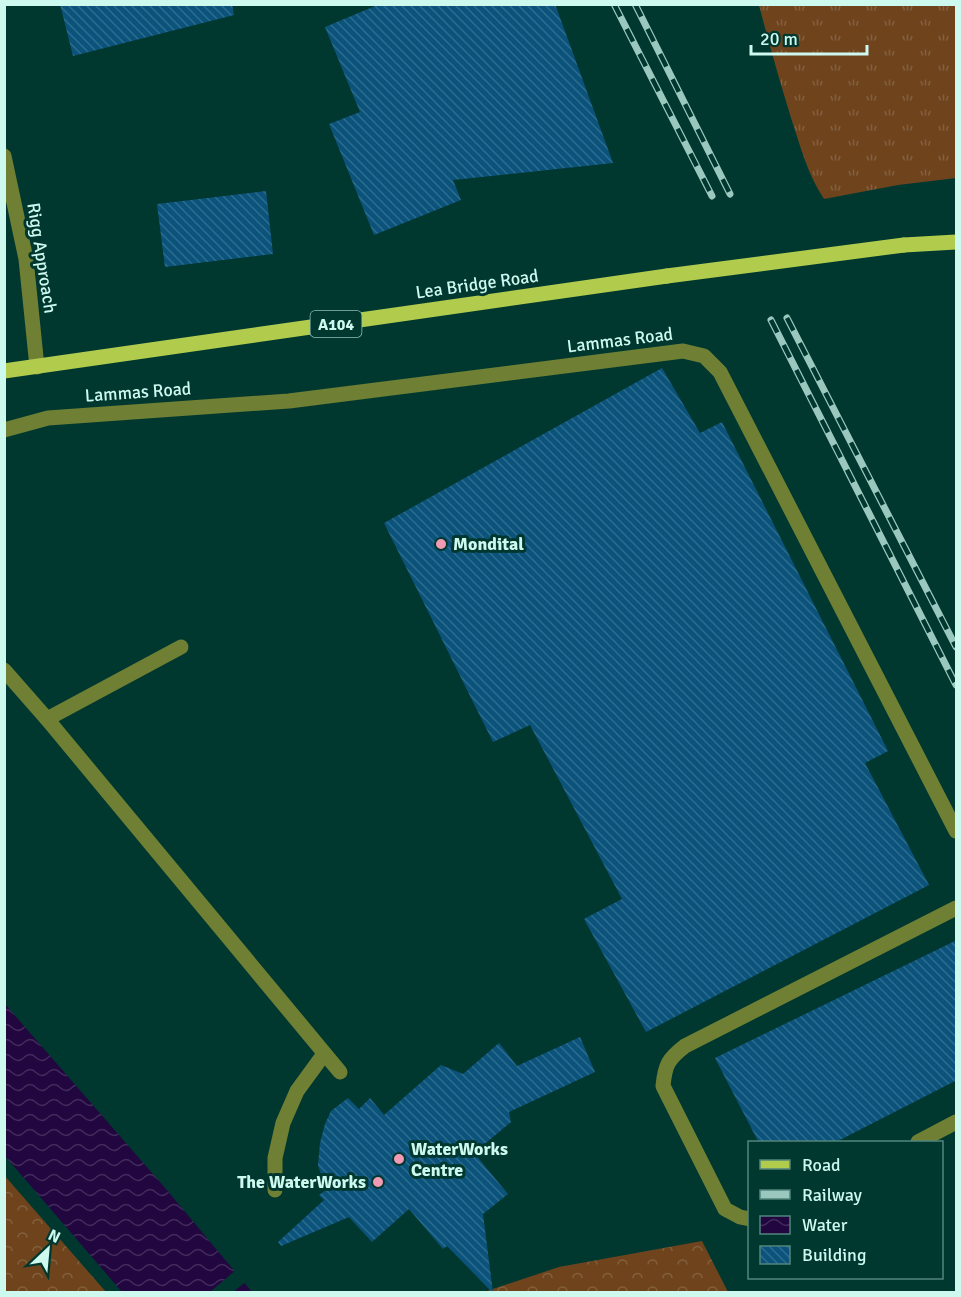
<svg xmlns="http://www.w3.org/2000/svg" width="961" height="1297" viewBox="0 0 961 1297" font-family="Signika,sans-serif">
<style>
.grass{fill:url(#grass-tufts)}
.forest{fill:url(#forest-crowns)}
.water{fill:url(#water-waves)}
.pier{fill:#003830}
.building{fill:url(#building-back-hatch)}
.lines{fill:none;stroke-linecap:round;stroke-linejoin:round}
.minor{stroke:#6f8034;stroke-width:15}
.major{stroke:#b1cc4d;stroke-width:15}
.rail-casing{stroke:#9ac8be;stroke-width:7}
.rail{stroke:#003830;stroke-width:4.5;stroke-dasharray:14;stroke-linecap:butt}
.major-bridge{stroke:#b1cc4d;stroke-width:15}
.poi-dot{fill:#f09ab4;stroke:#003830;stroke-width:2}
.labels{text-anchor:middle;stroke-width:6;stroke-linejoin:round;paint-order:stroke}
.shield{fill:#003830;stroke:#90bfb6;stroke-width:1.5}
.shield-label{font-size:16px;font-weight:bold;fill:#cef9ef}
.street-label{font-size:18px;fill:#cef9ef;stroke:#003830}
.poi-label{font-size:18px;font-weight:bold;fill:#cef9ef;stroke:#003830;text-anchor:start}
</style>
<defs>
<pattern id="grass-tufts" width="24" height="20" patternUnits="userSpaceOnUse" patternTransform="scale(1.5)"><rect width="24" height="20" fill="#6f441d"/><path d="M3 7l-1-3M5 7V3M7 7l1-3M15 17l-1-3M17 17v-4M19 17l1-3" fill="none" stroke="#82603e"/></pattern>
<pattern id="forest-crowns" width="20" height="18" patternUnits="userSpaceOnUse" patternTransform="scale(1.5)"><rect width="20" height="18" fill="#6f441d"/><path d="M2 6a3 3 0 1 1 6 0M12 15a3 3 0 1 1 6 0" fill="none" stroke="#82603e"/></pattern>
<pattern id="water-waves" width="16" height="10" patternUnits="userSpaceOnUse" patternTransform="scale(1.5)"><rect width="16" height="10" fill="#22063f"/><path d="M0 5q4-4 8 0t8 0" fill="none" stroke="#412b5b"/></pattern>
<pattern id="building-back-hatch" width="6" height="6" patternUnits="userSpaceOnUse" patternTransform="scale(1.5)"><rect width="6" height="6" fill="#0b537b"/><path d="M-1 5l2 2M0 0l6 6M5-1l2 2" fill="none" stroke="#2d6c8e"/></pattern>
</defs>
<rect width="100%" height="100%" fill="#003830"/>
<path class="grass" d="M759,5h197v173l-58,7 -74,14c-16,-24 -23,-51 -32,-78 -12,-39 -23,-77 -33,-116z"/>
<g class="forest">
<path d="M4,1175l102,117h-101z"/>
<path d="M702,1241l26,51h-244l75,-25z"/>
</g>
<path class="water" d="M4,1003l162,186 86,103h-130l-117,-136z"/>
<path class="pier" d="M237,1269l10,12 -14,11h-23z"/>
<g class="building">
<path d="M60,4h172l2,11 -161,41z"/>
<path d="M380,4h175l58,159 -160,17 8,20 -87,35 -45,-111 31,-12 -35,-85z"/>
<path d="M266,191l7,63 -108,13 -8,-63z"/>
<path d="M662,368l38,65 22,-11 166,329 -23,12 64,122 -283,147 -62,-113 38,-20 -92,-174 -37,17 -109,-219z"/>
<path d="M957,940v140l-123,63h-75l-44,-85z"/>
<path d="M580,1037l15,35 -86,40 2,10 -37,31 34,41 -25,20 10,79 -46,-47 -4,3 -34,-40 -37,33 -23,-25 -68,29 -3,-4 46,-42 -5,-5 7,-5 -8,-25 2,-22 5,-19 6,-13 17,-13 11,11 11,-11 14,17 57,-50 22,9 36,-31 18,23z"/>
</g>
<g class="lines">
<g class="minor">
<path d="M4,156l22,103 11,108"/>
<path d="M4,430l44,-12 241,-17 394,-50 21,5 16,16 236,459"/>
<path d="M4,670l43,49 293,353"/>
<path d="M47,719l134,-72"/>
<path d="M918,1142l38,-20"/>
<path d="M275,1190v-32l8,-35 14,-32 27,-37"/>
<path d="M750,1219l-10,-2 -15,-8 -62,-123c2,-21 5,-27 22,-40l271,-138"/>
</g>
<g class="major">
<path d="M904,245l52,-3"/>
<path d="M4,371l663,-95"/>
</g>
<defs>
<g id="rail">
<path d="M614,4l98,192"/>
<path d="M635,4l95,190"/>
<path d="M787,318l169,329"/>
<path d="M771,320l185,365"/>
</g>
</defs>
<use href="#rail" class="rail-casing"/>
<use href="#rail" class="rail"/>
<path class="major-bridge" d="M667,276l237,-31"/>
</g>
<g class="poi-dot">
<circle cx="441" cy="544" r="6"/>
<circle cx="399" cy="1159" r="6"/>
<circle cx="378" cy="1182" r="6"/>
</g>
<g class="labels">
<rect class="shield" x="310.5" y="311" width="51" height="26" rx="4.5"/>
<g class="shield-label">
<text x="336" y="330">A104</text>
</g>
<g class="street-label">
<text transform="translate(42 258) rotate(81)" y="6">Rigg Approach</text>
<text transform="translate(477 284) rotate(-8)" y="6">Lea Bridge Road</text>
<text transform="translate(620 340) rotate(-7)" y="6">Lammas Road</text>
<text transform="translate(138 392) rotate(-4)" y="6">Lammas Road</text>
</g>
<g class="poi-label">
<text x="453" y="550">Mondital</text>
<text x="411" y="1155">WaterWorks<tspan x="411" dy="21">Centre</tspan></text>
<text x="366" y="1188" text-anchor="end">The WaterWorks</text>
</g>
</g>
<rect width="961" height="1297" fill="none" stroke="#cef9ef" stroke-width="12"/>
<rect x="748" y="1141" width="195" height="138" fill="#003830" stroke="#52857c" stroke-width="1.5"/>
<rect x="760" y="1160" width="30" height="9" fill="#b1cc4d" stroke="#52857c" stroke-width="1.5"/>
<text x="802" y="1171" font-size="18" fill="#cef9ef">Road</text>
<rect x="760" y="1190" width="30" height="9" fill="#9ac8be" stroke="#52857c" stroke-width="1.5"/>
<text x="802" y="1201" font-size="18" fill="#cef9ef">Railway</text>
<rect x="760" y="1216" width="30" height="18" fill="url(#water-waves)" stroke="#52857c" stroke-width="1.5"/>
<text x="802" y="1231" font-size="18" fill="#cef9ef">Water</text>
<rect x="760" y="1246" width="30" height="18" fill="url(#building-back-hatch)" stroke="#52857c" stroke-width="1.5"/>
<text x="802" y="1261" font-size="18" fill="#cef9ef">Building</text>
<g transform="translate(48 1249) rotate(26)" stroke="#003830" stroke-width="4.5" paint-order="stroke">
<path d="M0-4.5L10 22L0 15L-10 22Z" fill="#cef9ef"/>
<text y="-9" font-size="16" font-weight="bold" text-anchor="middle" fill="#cef9ef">N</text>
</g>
<path d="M751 45v9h116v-9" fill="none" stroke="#cef9ef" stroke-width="3"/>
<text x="760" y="45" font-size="18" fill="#cef9ef" stroke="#003830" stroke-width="4.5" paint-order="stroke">20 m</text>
</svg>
